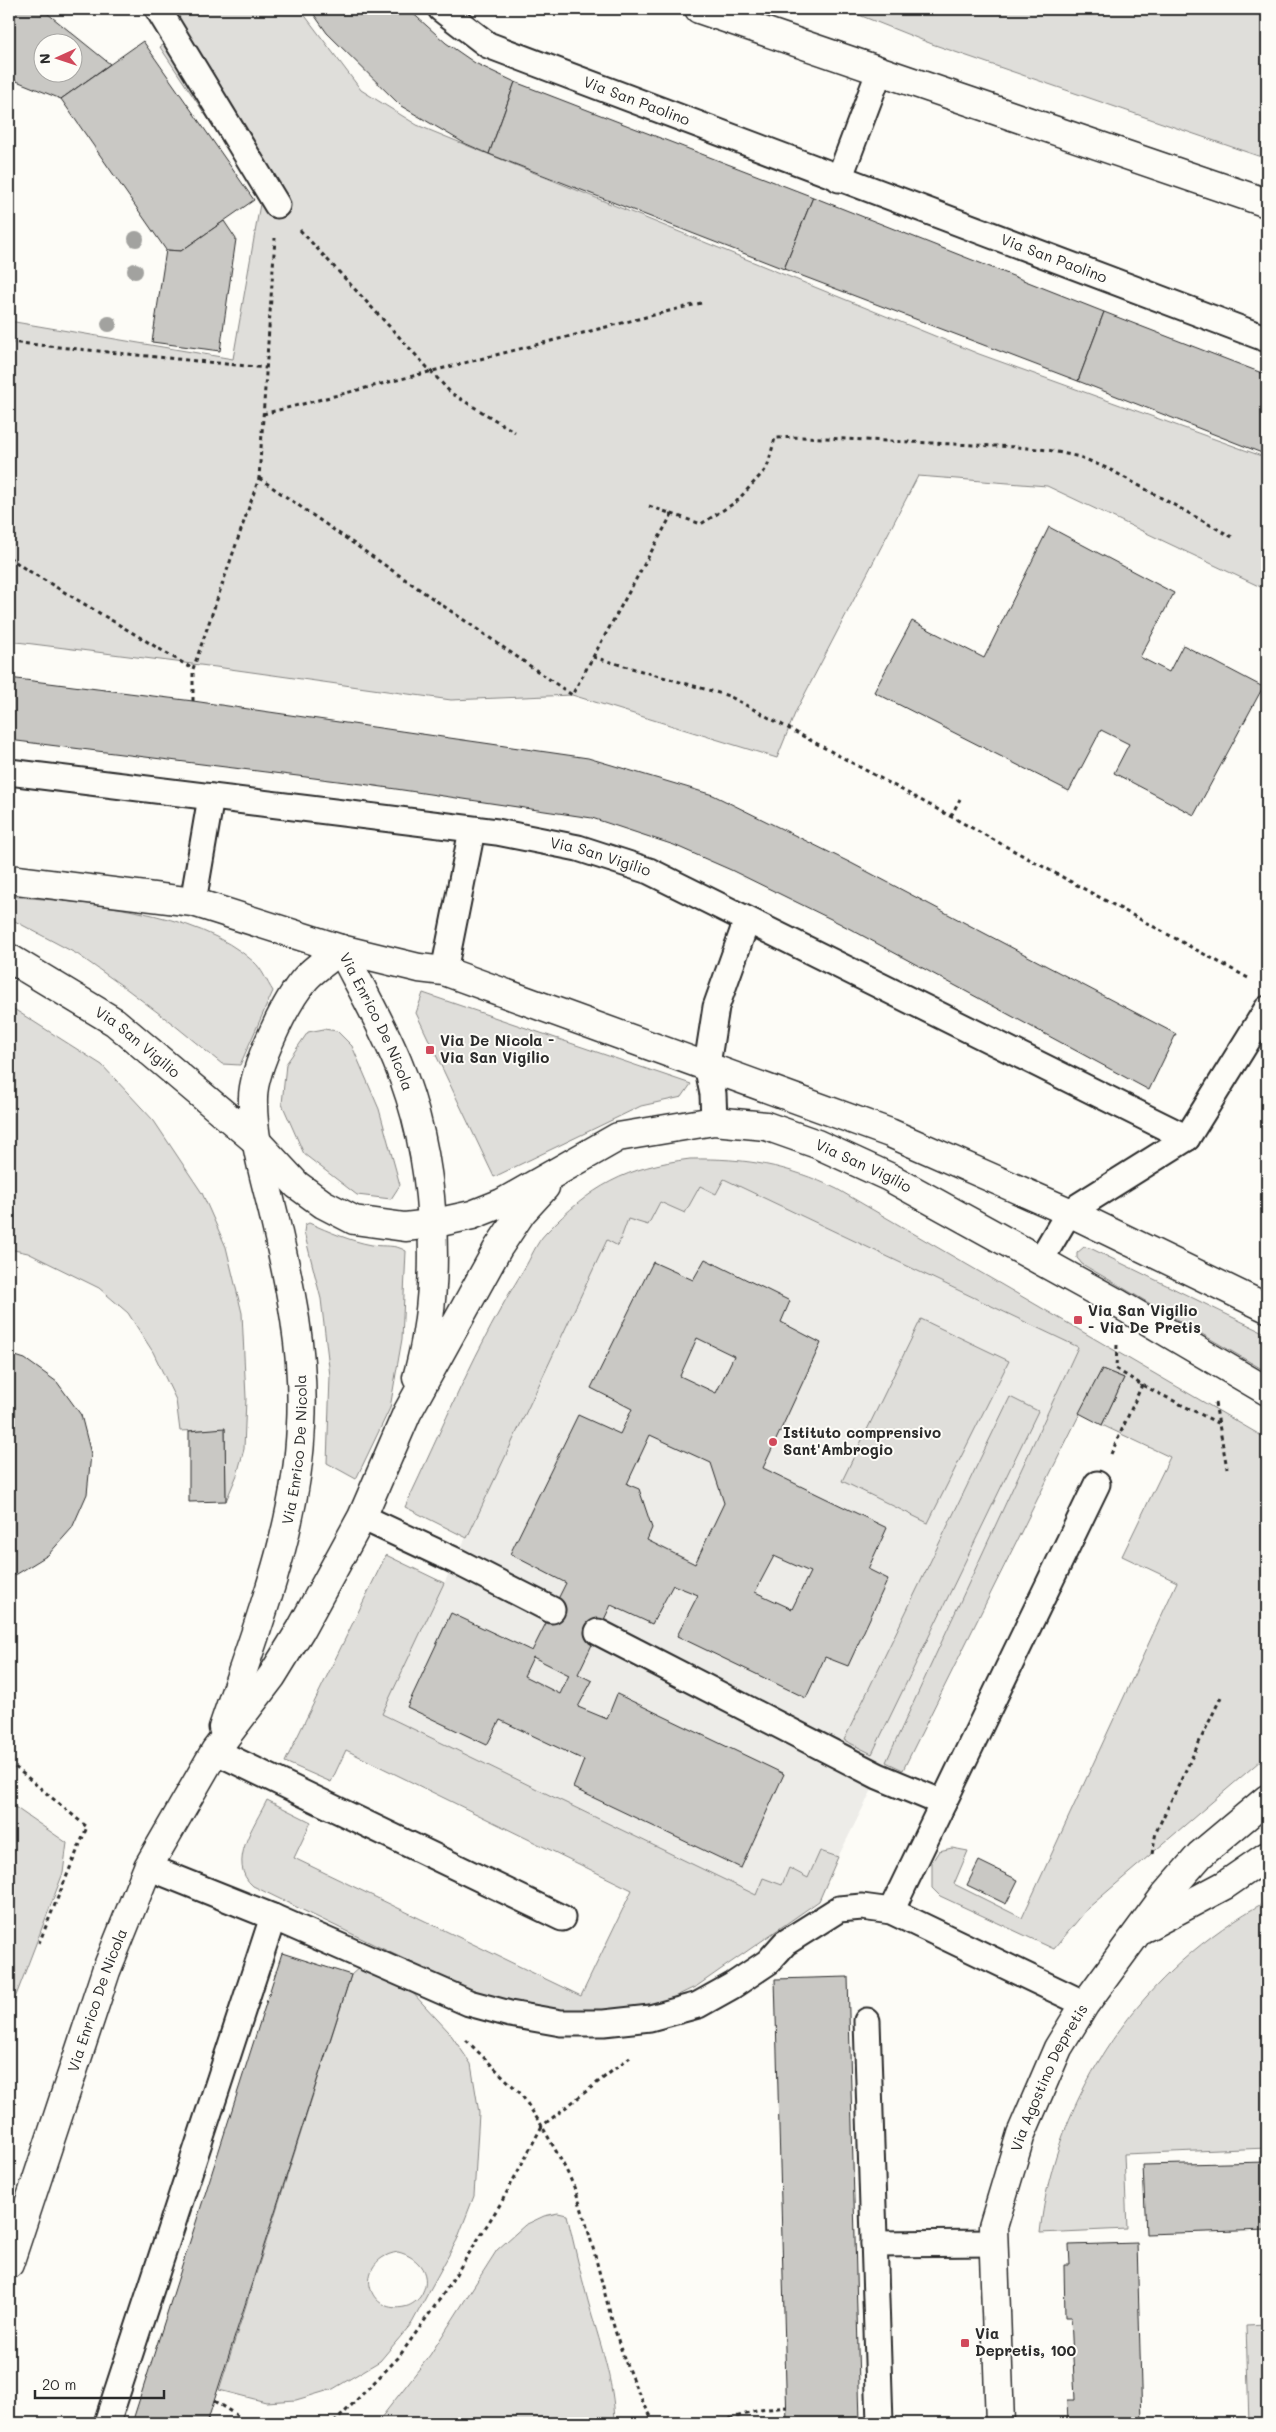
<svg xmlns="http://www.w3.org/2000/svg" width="1276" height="2432" viewBox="0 0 1276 2432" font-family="Mali,sans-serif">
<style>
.built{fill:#edece8}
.green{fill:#dfdeda;stroke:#858482;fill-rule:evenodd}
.building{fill:#c9c8c4;stroke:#2b2b2b;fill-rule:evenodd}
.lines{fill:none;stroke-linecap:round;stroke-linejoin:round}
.lane-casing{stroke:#2b2b2b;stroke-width:29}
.street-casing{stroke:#2b2b2b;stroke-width:31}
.path{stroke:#2b2b2b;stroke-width:3;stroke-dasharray:4 4;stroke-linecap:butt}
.lane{stroke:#fdfcf7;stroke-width:25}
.street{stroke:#fdfcf7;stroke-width:28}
.tree{fill:#a2a29f}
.poi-dot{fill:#d1495b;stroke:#fdfcf7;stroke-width:2}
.labels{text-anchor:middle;stroke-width:4;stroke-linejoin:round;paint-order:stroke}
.street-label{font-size:15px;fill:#2b2b2b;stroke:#fdfcf7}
.poi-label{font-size:15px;font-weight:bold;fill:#2b2b2b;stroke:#fdfcf7;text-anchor:start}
</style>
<rect width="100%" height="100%" fill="#fdfcf7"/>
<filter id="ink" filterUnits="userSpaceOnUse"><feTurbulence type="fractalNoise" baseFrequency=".02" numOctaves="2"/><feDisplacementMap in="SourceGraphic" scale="10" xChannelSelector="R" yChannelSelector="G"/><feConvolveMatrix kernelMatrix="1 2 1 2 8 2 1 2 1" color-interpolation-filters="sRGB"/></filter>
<g filter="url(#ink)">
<path class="built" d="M724,1179l354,168 -192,415 -48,95 -18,-6 -12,27 -52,17 -374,-181 225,-474 11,5 10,-26 72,-34z"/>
<g class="green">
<path d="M156,9h144l61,81 56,35 562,229 288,104v132l-220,-104 -129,-10 -122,235 -19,47 -205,-63 -121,5 -235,-33 -207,-26v-320l224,38 28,-161 -101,-151 16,-11z"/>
<path d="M844,9h423v150l-335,-115z"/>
<path d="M9,896c76,7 186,13 245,66 8,7 13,20 19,29l-33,74 -18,-1 -49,-40 -49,-37 -47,-33 -68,-36z"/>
<path d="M423,993l268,91 -9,13 -41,9 -147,71 -78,-164z"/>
<path d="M9,1006l93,59 52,56 48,72 24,54 16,66 4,85 -2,51 -7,26 -11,26 -1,-72 -45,2 -4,-31 -23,-48 -25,-39 -29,-25 -71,-35 -19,-4z"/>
<path d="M324,1029l13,2 15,15 27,63 21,76 -9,14 -34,-4 -53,-41 -22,-50 4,-40 22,-32z"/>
<path d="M690,1159c56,-1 97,6 147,30l430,250v316l-179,153 -34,41 -114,-53 -8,-8v-26l7,-11 13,-3 16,3 -14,33 68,34 155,-336 -55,-26 48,-99 -68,-32 22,-47 -22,-9 -199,401 -17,-8 192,-415 -354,-168 -8,15 -16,-8 -15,27 -25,-11 -12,23 -20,-6 -10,27 -11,-6 -140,298 -62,-31c38,-80 72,-163 119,-238 7,-11 12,-26 22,-36 45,-47 80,-66 144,-74z"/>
<path d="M309,1223c21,9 41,18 63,22 13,2 23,-1 34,6l-4,88 -12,69 -34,71 -29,-16 3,-87 -9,-77 -17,-67 1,-7z"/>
<path d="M1084,1247l6,1 177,86v38l-185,-108 -5,-6v-5z"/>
<path d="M921,1319l88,42 -81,162 -86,-42z"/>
<path d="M1010,1397l28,14 -166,343 -28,-14z"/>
<path d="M386,1555l58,28 -62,131 374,181 7,-17 19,7 7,-17 19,10 12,-27 18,6 -19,44 -122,85 -27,13 -30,9 -75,6 -42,-7 -46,-15 -40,-17 -184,-89c-27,-23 2,-61 14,-86l44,22 -17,36 287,138 51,-106 -286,-140 -15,32 -46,-20z"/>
<path d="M9,1803l58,40 -4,30 -54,141z"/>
<path d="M1267,1901v247l-143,6 3,75 -87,4c15,-140 104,-266 227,-332z"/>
<path d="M361,1966l50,25 38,41 22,32 8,49 -5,83 -17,44 -45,83 -32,38 -47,28 -37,11 -30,2 -47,-12 132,-415zM398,2252c21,5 36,24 22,45 -4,5 -10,9 -16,10 -39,8 -50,-48 -6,-55z"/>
<path d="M558,2213l9,2c7,29 13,57 21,86 11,40 26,79 27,122h-238l53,-68 67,-105 28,-25 19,-9z"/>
<path d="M1267,2324v99h-18l-3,-98z"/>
</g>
<g class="building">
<path d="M9,9h33l68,55 -49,35 -52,-21zM42,42h30v30h-30z"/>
<path d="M310,9h98l38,34 29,20 40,19 -26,72 -25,-11 -63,-37 -74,-73z"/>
<path d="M143,41l111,159 -73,51 -15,-1 -105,-151z"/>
<path d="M515,82l298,115 -29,72 -295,-115z"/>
<path d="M813,197l291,115 -26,69 -294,-112z"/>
<path d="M224,221l12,18 -16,112 -68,-9 14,-92 15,1z"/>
<path d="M1104,312l163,63v80l-189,-74z"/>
<path d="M1049,527l125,66 -34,64 29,15 14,-27 80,42 -69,128 -80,-42 15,-29 -28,-14 -32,61 -195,-99 38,-71 72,37z"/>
<path d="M9,678l184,23 395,57 125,37 138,68 325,171 -27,56 -310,-167 -108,-53 -57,-25 -82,-27 -230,-34 -353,-44z"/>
<path d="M705,1259l85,42 -9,21 40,21 -58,125 124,60 -19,41 20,10 -40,87 -23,-9 -19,41 -129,-62 21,-41 -25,-10 -21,39 -41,-19 -33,69 14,7 -14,26 29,12 10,-25 167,80 -43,94 -168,-80 11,-28 -84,-40 -13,25 -80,-38 44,-94 81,38 34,-68 -56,-29 68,-139 42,19 12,-25 -41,-21 62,-126 40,18zM697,1338l37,18 -18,37 -36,-17zM650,1435l61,28 13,40 -29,61 -48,-24 5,-12 -13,-39 -12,-5zM774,1556l36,16 -18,37 -37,-17zM533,1657l36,18 -9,19 -36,-18z"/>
<path d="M9,1354l16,5 32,23 24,33 10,39 -4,40 -15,34 -24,27 -31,19 -8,1z"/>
<path d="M1102,1369l22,9 -22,47 -23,-12z"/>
<path d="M225,1428l1,73 -37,1v-71z"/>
<path d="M979,1861l39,19 -12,24 -39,-19z"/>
<path d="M282,1953l69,22 -144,448h-75z"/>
<path d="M848,1977l12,446h-73l-12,-444z"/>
<path d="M1267,2162v68l-121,4 -3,-69z"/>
<path d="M1137,2243l5,180h-74l-1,-23h8l-4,-83h-6l-1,-52h6l-1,-20z"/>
</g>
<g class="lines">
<defs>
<g id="lane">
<path d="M158,9l119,196"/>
<path id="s1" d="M441,9l47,36 779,294"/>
<path d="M839,179l41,-109"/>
<path id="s2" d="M9,772l488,60 81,16 71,23 538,267"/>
<path d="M193,902l18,-105"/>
<path d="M444,971l28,-141"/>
<path d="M714,1121l-1,-27 -6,-29 9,-58 31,-87"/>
<path d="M1040,1261l29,-49 118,-74 80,-129"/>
<path d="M362,1517l94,44 96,49"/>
<path d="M598,1632l280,144 65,27"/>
<path d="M215,1751l347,167"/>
<path d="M148,1867l125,50 196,86 41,11 51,9h43l46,-5 48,-13 34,-19 36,-24 17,-19 54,-34 23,-2 29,4 194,93"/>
<path d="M891,1911l206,-427"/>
<path d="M867,2021l13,402"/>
<path d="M874,2244l120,-1"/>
<path d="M107,2423l166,-506"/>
</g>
<g id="street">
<path d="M699,9l568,194"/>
<path d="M9,879l184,23 148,47 78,19 25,3 446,162 179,79 198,96"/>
<path id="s3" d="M341,949c19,37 40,74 56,112 39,93 47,221 20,317"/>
<path id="s4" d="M9,958l106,64 141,119 41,44 26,19 31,16 51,7 26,-3 41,-9 30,-12 116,-66 96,-16 52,5 51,18 72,33 230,127 148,87"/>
<path id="s5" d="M223,1728c33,-98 74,-199 78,-303 4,-72 -11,-140 -27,-209 -9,-38 -22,-78 -21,-118 0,-29 33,-98 53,-120 10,-11 24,-19 35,-29"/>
<path d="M1146,1927l79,-42 42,-29"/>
<path id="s6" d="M9,2264l97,-293 42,-104 67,-116 57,-75 29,-47 61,-112 45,-104 91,-165 24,-36 23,-25"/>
<path id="s7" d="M1000,2423l-7,-196 28,-93 37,-86 27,-44 80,-109 35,-40 67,-56"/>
</g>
</defs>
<use href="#lane" class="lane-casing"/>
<use href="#street" class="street-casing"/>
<g class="path">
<path d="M858,10v-1"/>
<path d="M300,230l151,163 64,39"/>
<path d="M9,342l257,26"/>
<path d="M263,414l438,-111"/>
<path d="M259,478l313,217 100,-181"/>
<path d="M649,506l52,18 35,-22 31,-34 8,-30 27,-1 215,10 31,3 32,7 29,12 123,68"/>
<path d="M9,557l15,11 169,101"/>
<path d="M593,657l136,39 521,283"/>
<path d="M193,701v-32l66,-191 16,-240"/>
<path d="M951,816l9,-17"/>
<path d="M1117,1345l-1,24 26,16 78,39"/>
<path d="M1215,1403l12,65"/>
<path d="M1111,1454l31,-69"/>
<path d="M9,1762l78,65 -48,116"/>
<path d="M1152,1854l4,-22 65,-135"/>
<path d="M466,2040l55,54 21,32 88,-69"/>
<path d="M214,2401l35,22"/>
<path d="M334,2423l64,-65 44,-62 59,-93 41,-77c13,24 29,49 37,75 25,74 34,156 76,222"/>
<path d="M714,2423l46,-13 27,-3"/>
</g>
<use href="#lane" class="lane"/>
<use href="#street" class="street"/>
</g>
<g class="tree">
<circle cx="136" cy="239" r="8"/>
<circle cx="135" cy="271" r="8"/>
<circle cx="109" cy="324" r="8"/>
</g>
</g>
<g class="poi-dot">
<rect x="425" y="1045" width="10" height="10" rx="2.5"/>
<rect x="1073" y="1315" width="10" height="10" rx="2.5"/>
<circle cx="773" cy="1442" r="5"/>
<rect x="960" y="2338" width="10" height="10" rx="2.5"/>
</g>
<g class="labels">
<g class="street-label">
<text dy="5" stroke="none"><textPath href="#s1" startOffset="218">Via San Paolino</textPath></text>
<text dy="5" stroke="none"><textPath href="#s1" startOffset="664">Via San Paolino</textPath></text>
<text dy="5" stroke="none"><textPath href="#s2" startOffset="598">Via San Vigilio</textPath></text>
<text dy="5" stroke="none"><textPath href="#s3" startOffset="81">Via Enrico De Nicola</textPath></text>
<text dy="5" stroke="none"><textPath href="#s4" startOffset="154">Via San Vigilio</textPath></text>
<text dy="5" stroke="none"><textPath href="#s4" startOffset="976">Via San Vigilio</textPath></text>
<text dy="5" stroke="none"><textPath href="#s5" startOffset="289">Via Enrico De Nicola</textPath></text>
<text dy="5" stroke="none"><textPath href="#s6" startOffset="278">Via Enrico De Nicola</textPath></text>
<text dy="5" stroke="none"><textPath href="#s7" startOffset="356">Via Agostino Depretis</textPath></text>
</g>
<g class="poi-label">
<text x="440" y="1046">Via De Nicola -<tspan x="440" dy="17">Via San Vigilio</tspan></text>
<text x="1088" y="1316">Via San Vigilio<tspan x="1088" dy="17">- Via De Pretis</tspan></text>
<text x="783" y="1438">Istituto comprensivo<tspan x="783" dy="17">Sant'Ambrogio</tspan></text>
<text x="975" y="2339">Via<tspan x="975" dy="17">Depretis, 100</tspan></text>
</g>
</g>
<rect width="1276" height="2432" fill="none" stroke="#fdfcf7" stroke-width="30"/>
<rect x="15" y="15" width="1246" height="2402" fill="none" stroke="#2b2b2b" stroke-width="2" filter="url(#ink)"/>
<g transform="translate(58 58) rotate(267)"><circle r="24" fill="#fdfcf7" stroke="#a9a8a5"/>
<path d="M0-4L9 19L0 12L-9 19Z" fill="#d1495b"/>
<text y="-8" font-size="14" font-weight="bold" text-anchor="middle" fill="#2b2b2b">N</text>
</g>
<path d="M35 2390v8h129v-8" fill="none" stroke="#2b2b2b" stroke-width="2.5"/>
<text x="42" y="2390" font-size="15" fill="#2b2b2b" stroke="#fdfcf7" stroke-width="4" paint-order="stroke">20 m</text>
</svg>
